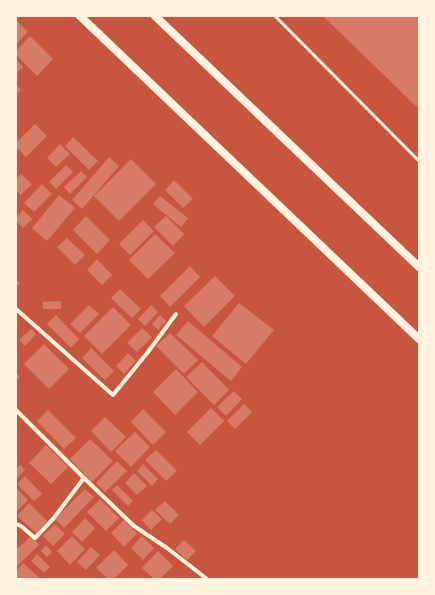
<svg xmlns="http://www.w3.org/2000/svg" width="435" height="595" viewBox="0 0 435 595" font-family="'Open Sans',sans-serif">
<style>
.building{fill:#d67c66}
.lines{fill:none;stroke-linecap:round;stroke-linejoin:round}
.service{stroke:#fff3e0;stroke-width:3}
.minor{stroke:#fff3e0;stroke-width:4}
.secondary{stroke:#fff3e0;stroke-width:8}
</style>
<rect width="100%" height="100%" fill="#c8553d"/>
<g class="building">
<path d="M323,16h96v93z"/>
<path d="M16,20l12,12 -12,12z"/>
<path d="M30,36l23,23 -16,17 -21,-21v-4z"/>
<path d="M16,59l7,8 -7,7z"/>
<path d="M16,85l5,5 -5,4z"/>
<path d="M35,124l12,12 -21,21 -10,-10v-4z"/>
<path d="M73,137l25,24 -9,9 -24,-24z"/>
<path d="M60,144l10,10 -14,13 -9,-9z"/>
<path d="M109,157l10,9 -37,43 -10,-9z"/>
<path d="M131,159l25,25 -37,37 -25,-25z"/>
<path d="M66,165l7,7 -17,17 -7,-7z"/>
<path d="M81,171l6,6 -17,17 -6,-7z"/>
<path d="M21,174l11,10 -11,11 -5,-5v-11z"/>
<path d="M174,180l19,19 -10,9 -18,-18z"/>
<path d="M42,184l10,10 -18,18 -10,-9z"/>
<path d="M59,195l16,13 -28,33 -15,-13z"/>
<path d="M160,196l28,22 -7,9 -28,-23z"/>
<path d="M23,210l9,9 -9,9 -7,-7v-4z"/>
<path d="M86,216l24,24 -13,14 -24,-24z"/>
<path d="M166,216l18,18 -11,12 -19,-19z"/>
<path d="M143,220l11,11 -24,24 -11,-11z"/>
<path d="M155,234l20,19 -27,26 -19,-19z"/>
<path d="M67,238l18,17 -10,10 -18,-18z"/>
<path d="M97,259l15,16 -10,10 -15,-15z"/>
<path d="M190,266l10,11 -30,30 -10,-11z"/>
<path d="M215,276l20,20 -31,31 -20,-21z"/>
<path d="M16,280l4,3 -4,4z"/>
<path d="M120,289l21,20 -9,9 -21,-20z"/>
<path d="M61,301v8h-18v-7z"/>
<path d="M239,303l35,27 -28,34 -34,-28z"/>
<path d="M89,305l10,9 -19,19 -10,-9z"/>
<path d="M151,305l7,7 -13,14 -7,-7z"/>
<path d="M113,307l18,18 -29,29 -18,-18z"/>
<path d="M56,315l23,24 -8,9 -24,-24z"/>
<path d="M160,315l6,6 -8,9 -6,-6z"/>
<path d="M188,321l54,46 -11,14 -55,-46z"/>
<path d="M142,328l10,9 -15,15 -10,-9z"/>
<path d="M31,329l5,5 -11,12 -6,-6z"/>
<path d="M170,333l28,27 -14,14 -28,-28z"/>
<path d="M44,344l25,25 -20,20 -25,-25z"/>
<path d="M91,348l23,23 -9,9 -23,-22z"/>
<path d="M128,353l8,8 -12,13 -8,-8z"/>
<path d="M202,362l27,28 -15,15 -28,-28z"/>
<path d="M176,369l22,23 -23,23 -22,-23z"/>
<path d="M16,373l4,4 -4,4z"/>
<path d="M234,391l8,8 -16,17 -9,-9z"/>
<path d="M244,404l8,8 -17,17 -8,-8z"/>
<path d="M211,408l13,13 -24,24 -13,-13z"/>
<path d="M143,409l23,23 -13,13 -22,-23z"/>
<path d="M48,410l28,28 -12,11 -27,-28z"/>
<path d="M105,417l21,20 -15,15 -20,-21z"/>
<path d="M135,432l15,15 -19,20 -16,-16z"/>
<path d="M90,439l23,22 -21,21 -22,-23z"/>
<path d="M46,445l22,22 -17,17 -22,-21z"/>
<path d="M156,450l21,21 -11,10 -21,-21z"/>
<path d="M117,461l10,10 -22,21 -9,-9z"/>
<path d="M143,464l15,15 -6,7 -15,-15z"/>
<path d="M20,465l5,5 -9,9v-10z"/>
<path d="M134,473l13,13 -10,9 -12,-12z"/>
<path d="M25,476l17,18 -8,7 -17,-17z"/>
<path d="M117,485l16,16 -5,5 -16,-16z"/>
<path d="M16,488l12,12 -12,12z"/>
<path d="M85,489l9,8 -30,31 -9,-9z"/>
<path d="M100,499l19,19 -13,13 -19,-19z"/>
<path d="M165,501l14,14 -9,9 -15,-14z"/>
<path d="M29,503l18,18 -11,12 -19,-17z"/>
<path d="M152,510l10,9 -11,11 -9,-10z"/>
<path d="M85,518l10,10 -13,14 -10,-10z"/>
<path d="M124,520l13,13 -13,14 -13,-14z"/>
<path d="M55,524l10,10 -12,12 -10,-10z"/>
<path d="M31,536l8,9 -23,22v-17z"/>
<path d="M72,536l13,13 -15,16 -13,-14z"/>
<path d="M142,536l12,12 -11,12 -12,-12z"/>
<path d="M184,540l12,11 -9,9 -12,-11z"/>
<path d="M46,545l6,7 -5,5 -6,-6z"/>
<path d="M91,547l9,8 -14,15 -9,-8z"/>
<path d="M114,550l14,15 -14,14h-6l-12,-11z"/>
<path d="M158,551l15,15 -13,13h-6l-12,-11z"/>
<path d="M37,554l13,13 -6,6 -13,-12z"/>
<path d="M23,563l18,16h-25v-8z"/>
</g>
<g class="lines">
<path class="service" d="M275,16l144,145"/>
<g class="minor">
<path d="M16,309l97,86 35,-43 28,-38"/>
<path d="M16,410l68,68"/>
<path d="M16,524l5,2 14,12 18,-19 31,-41 50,48 33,22 40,31"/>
</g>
<g class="secondary">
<path d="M80,16l339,323"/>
<path d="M155,16l264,251"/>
</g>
</g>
<rect width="435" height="595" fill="none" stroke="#fff3e0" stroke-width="34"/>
</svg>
